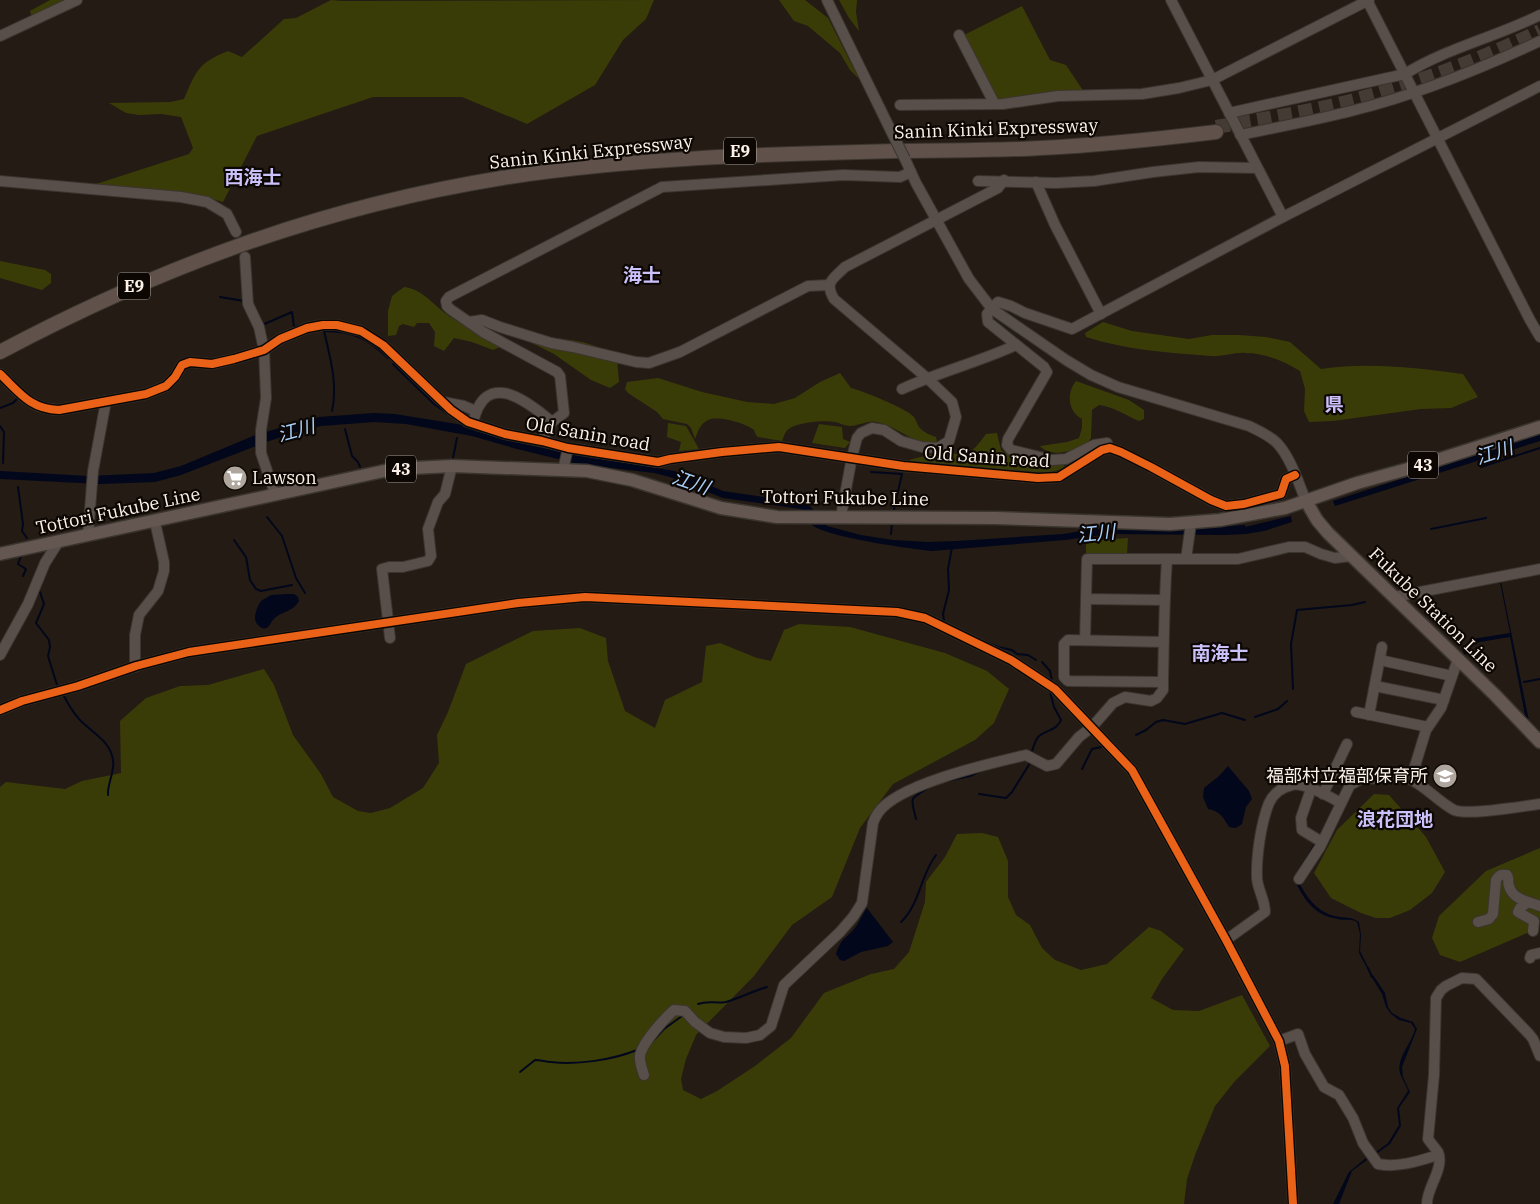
<svg xmlns="http://www.w3.org/2000/svg" width="1540" height="1204" viewBox="0 0 1540 1204" font-family="'IBM Plex Serif','Noto Sans JP',serif">
<style>
.green{fill:#3a3c08}
.water{fill:#03071b}
.lines{fill:none;stroke-linecap:round;stroke-linejoin:round}
.stream{stroke:#03071b;stroke-width:2}
.highway-tunnel{stroke:#433b34;stroke-width:14;stroke-dasharray:14 7;stroke-linecap:butt}
.minor-casing{stroke:#3b352f;stroke-width:12}
.major-casing{stroke:#3b352f;stroke-width:15}
.highway-casing{stroke:#3b352f;stroke-width:16}
.minor{stroke:#584e4a;stroke-width:10}
.major{stroke:#645650;stroke-width:12}
.highway{stroke:#60524b;stroke-width:14}
.minor-bridge-casing{stroke:#3b352f;stroke-width:12;stroke-linecap:butt}
.minor-bridge{stroke:#584e4a;stroke-width:10}
.cycleway-casing{stroke:#0d0703;stroke-width:11}
.cycleway{stroke:#ea6118;stroke-width:8}
.labels{text-anchor:middle;stroke-width:4.5;stroke-linejoin:round;paint-order:stroke}
.shield{fill:#0d0703;stroke:#b4aba3;stroke-width:1}
.shield-label{font-size:16px;font-weight:bold;fill:#fbf1e8}
.street-label{font-size:18px;fill:#fbf1e8;stroke:#0d0703}
.poi-label{font-size:18px;fill:#fbf1e8;stroke:#0d0703;text-anchor:start}
.neighbourhood-label{font-size:19px;font-weight:bold;fill:#cbc1fb;stroke:#0d0703}
.water-label{font-size:19px;font-style:italic;fill:#a8cffc;stroke:#0d0703}
</style>
<rect width="100%" height="100%" fill="#231b14"/>
<g class="green">
<path d="M50,0h23l-41,18 -2,-7z"/>
<path d="M331,0l12,1 311,-1 -8,19 -23,21 -28,45 -68,39 -65,-27h-89l-116,39 -34,66 -28,-8 -102,-9 96,-31 4,-6 -12,-31 -20,-3 -22,1 -13,-2 -17,-10 61,-1 14,-3c12,-28 14,-36 44,-48l14,6 42,-38 12,-1z"/>
<path d="M779,0h26l23,18 31,61 -9,-9 -10,-17 -32,-27 -14,-5z"/>
<path d="M839,0h18l-1,12 3,19 -10,-13z"/>
<path d="M1022,6l28,54 16,5 18,27 -89,8 -33,-64z"/>
<path d="M0,261l45,9 6,4v9l-9,7 -42,-12z"/>
<path d="M404,287c19,2 30,19 45,29 17,11 34,20 51,31l-7,3 -21,-8 -18,-4 -10,13 -10,-5 1,-14 -6,-9h-12l-3,4 -11,-3 -4,2 -3,9 -8,1v-25l4,-15z"/>
<path d="M1103,322l29,9 57,8 23,-4h27l27,2 24,5 31,27c47,-7 96,-1 142,5l15,23 -27,11 -30,1 -88,12 -24,1 -5,-11 1,-22 -5,-18c-16,-10 -36,-18 -54,-18 -12,-1 -23,4 -35,3 -43,-3 -84,-6 -125,-19l-1,-4z"/>
<path d="M518,336c33,2 73,1 99,22l2,24 -9,6 -19,-8 -37,-26z"/>
<path d="M840,373l11,15c12,3 54,20 62,28 3,3 4,8 6,11 4,5 11,8 17,10l1,5c-22,5 -38,-16 -61,-20 -8,-2 -17,4 -26,4 -5,0 -10,-3 -15,-4 -11,-2 -35,0 -45,6 -5,3 -6,8 -8,13l-24,-4c-1,0 -4,-6 -4,-7 -8,-7 -37,-15 -46,-10 -8,4 -10,11 -13,19l-4,-11 -4,-4 -24,-5 -6,-7 -29,-19 -3,-4 2,-7 31,-4 44,14 45,10 27,2 21,-6 25,-16z"/>
<path d="M1076,381l53,19 15,10v9l-5,2c-14,-6 -25,-14 -40,-16l-7,5 -1,28 -4,6c-13,6 -35,15 -47,2l27,-4 12,-4 3,-10v-9c-14,-7 -16,-26 -6,-38z"/>
<path d="M668,423l18,3 13,23 -20,2 2,-9 -14,-5z"/>
<path d="M819,424l23,3 1,12 7,3 -5,6 -33,-5z"/>
<path d="M997,433l4,17c19,13 40,13 62,14l3,4 -23,6 -126,-11 -8,-3 20,-5h11l7,-5c19,12 28,-1 39,-16z"/>
<path d="M1128,538l-1,16 -41,-1v-9l14,-4z"/>
<path d="M799,624l51,3 95,26 42,18 22,18 -15,34 -19,17 -82,44 -33,44 -28,69 -40,28 -38,51 -58,59 -10,24 -5,20 2,11 18,9 16,-8 38,-25 36,-28 33,-45 47,-19 23,-5 15,-17 16,-50 1,-20 19,-25 12,-23 25,-1 16,4 10,24v36l8,18 14,10 12,23 13,12 26,10 26,-6 42,-37 12,4 23,18 -22,30 -11,19 22,12 26,1 43,-16 28,51 -35,35 -20,25 -20,49 -8,24 -3,25h-1184v-417l6,-5 59,7 17,-8 39,-8 -1,-52 26,-23 34,-12 28,-1 56,-16 10,16 19,50 28,39 12,23 25,14 13,2 19,-5 33,-20 16,-25 -2,-28 11,-23 18,-48 67,-33 47,-3 26,10 2,23 17,50 30,17 10,-28 37,-18 4,-36 14,-3 37,15 14,3 13,-31z"/>
<path d="M1374,794l15,1 37,42 19,35 -13,21 -22,17 -20,8h-14l-15,-5 -30,-15 -17,-25 23,-43z"/>
<path d="M1540,848v70l-13,15 -67,29 -20,-7 -8,-17 7,-22 47,-45z"/>
</g>
<g class="water">
<path d="M374,413l21,1 68,11v2l9,1 35,12 63,14 105,17 48,20 82,12 5,3 17,20 34,9 32,5 35,2 29,-1 106,-7 48,-8 103,2v-1l31,-2v2l46,-11 1,6 -28,9 -18,3 -20,1 -117,-1 -44,6 -133,11c-21,-2 -106,-14 -120,-26 -4,-4 -8,-11 -11,-16l-78,-11 -53,-21 -16,-4 -76,-9 -65,-16 -41,-12 -66,-12 -32,-2 -53,4 -21,5 -34,11 -85,33 -26,7 -55,2 -100,-5v-8l89,5 65,-3 27,-7 72,-30 26,-8 40,-11z"/>
<path d="M1540,434v7l-205,65 -2,-5z"/>
<path d="M1500,582h1l28,139h-3l-16,-84 -36,6 -9,12 -2,-3 9,-13 38,-6z"/>
<path d="M287,594h7l4,3 1,4c-7,12 -18,10 -25,18 -3,2 -4,8 -8,9 -2,1 -5,0 -7,-2 -8,-6 -2,-19 2,-25l10,-6z"/>
<path d="M1228,766l21,25 3,8 -6,8 -4,17 -6,4 -7,-1c-6,-10 -9,-16 -21,-18l-5,-12 1,-9 15,-12z"/>
<path d="M1314,844l3,1 -20,33c9,19 20,36 43,39 8,1 12,0 19,5l2,13 -1,16 9,18 -1,1 -9,-17 1,-19 -3,-12c-7,-4 -12,-1 -19,-3 -26,-4 -34,-21 -45,-41z"/>
<path d="M867,908l26,34 -5,4 -27,6 -17,9 -4,-1 -4,-6c5,-17 12,-16 21,-29 3,-5 6,-12 10,-17z"/>
<path d="M1373,975l12,18 3,14 4,6 9,5 12,4 4,7 -15,38 1,10 7,15 -11,16 2,18 -11,18 -14,10v-2l12,-9 11,-18 -2,-17 11,-17c-2,-6 -6,-12 -8,-18 -4,-15 12,-30 15,-44l-4,-6 -12,-3 -8,-6 -5,-7 -4,-13 -11,-18z"/>
<path d="M1366,1158l1,2 -15,11 -13,33h-6l16,-32z"/>
</g>
<g class="lines">
<g class="stream">
<path d="M220,297l24,4"/>
<path d="M262,325l30,-13 2,15 28,-7"/>
<path d="M324,331c6,26 14,53 8,80"/>
<path d="M325,331c28,0 43,8 63,27"/>
<path d="M393,364l41,40 21,15"/>
<path d="M0,408l13,-5 5,-5"/>
<path d="M0,426l4,6 -1,31"/>
<path d="M345,429l7,27 6,6 2,5"/>
<path d="M453,458l4,-20"/>
<path d="M1481,467l59,-19"/>
<path d="M871,472l31,2 -8,35"/>
<path d="M18,487l5,37 -1,7 5,7"/>
<path d="M267,517l15,19 14,42 9,15"/>
<path d="M1431,529l55,-11"/>
<path d="M891,534l1,-12"/>
<path d="M234,540l12,17 4,23 6,9 5,2 31,-6"/>
<path d="M21,556l-3,8 8,5 -3,7"/>
<path d="M40,592l4,12 -8,19 13,17 1,7 -2,9 9,29"/>
<path d="M944,621l-1,-7 6,-24 -1,-21 4,-22"/>
<path d="M976,638l22,9 14,3 5,4 11,1 8,5"/>
<path d="M1042,662l8,9 2,11"/>
<path d="M1524,682l16,-3"/>
<path d="M1293,689l-2,-45 6,-34 55,-5 13,-3"/>
<path d="M64,696c4,8 9,16 15,23 13,14 31,21 34,41 2,12 -6,24 -5,35"/>
<path d="M1255,717l23,-8 9,-8"/>
<path d="M1136,735l10,-5 10,-8 7,-2 22,4 37,-11 23,7"/>
<path d="M1032,751c2,-5 3,-11 7,-15 8,-6 18,-6 22,-16l-7,-13 -4,-15"/>
<path d="M1082,769l10,-20 9,-2"/>
<path d="M947,781l23,-5 13,-6"/>
<path d="M979,794l27,4 6,-6 18,-29"/>
<path d="M916,819c-5,-22 -8,-19 12,-31"/>
<path d="M901,922c19,-18 19,-46 35,-67"/>
<path d="M1368,968l4,9"/>
<path d="M698,1004c11,-4 18,0 28,-2 14,-4 27,-11 41,-15"/>
<path d="M650,1044l14,-15 18,-13"/>
<path d="M520,1072l15,-12c6,0 11,2 16,2 27,3 61,-2 86,-12"/>
</g>
<path class="highway-tunnel" d="M1216,127c46,-8 93,-15 138,-27 63,-17 127,-41 186,-69"/>
<defs>
<g id="minor">
<path d="M827,0l65,133"/>
<path d="M1171,0l112,217"/>
<path d="M1367,0l163,320 10,17"/>
<path d="M959,35l35,68"/>
<path d="M0,36l77,-36"/>
<path d="M900,105l103,-1 55,-8 84,-2 37,-6 33,-8 157,-80"/>
<path d="M1229,113l176,-39c42,-26 91,-37 135,-59"/>
<path d="M1240,135c38,-8 77,-15 115,-25 64,-16 125,-41 185,-69"/>
<path d="M905,159l11,24 53,96 23,30 74,51 25,15 27,12 131,39c10,5 20,9 28,17 14,15 21,39 29,58"/>
<path d="M0,181l181,16 26,5 20,12 9,18"/>
<path d="M978,181l78,2 38,-2 59,-9 46,-5 58,1"/>
<path d="M1036,182l19,43 46,89"/>
<path d="M245,257l3,47 11,23 5,23 2,48 -5,32v23l14,41"/>
<path d="M469,322l13,-2 18,7 51,16 22,4 63,15 13,1 31,-11 128,-66 21,-1"/>
<path d="M0,374c20,19 30,35 59,36l87,-16 20,-8 9,-9 7,-12 8,-3 22,2 22,-5 30,-9 16,-11 27,-11 16,-3h14l24,6 22,14 68,65 17,12 37,12 37,7 26,7 90,14 12,-3 52,-7 57,-5 124,19 135,12 21,-1 43,-27 8,-2 11,4 30,15 60,33 15,6 18,-2 37,-10 5,-15 9,-4"/>
<path d="M902,389c37,-17 77,-27 114,-44"/>
<path d="M443,402l21,4 12,5"/>
<path d="M473,423c12,-54 52,-24 79,-1"/>
<path d="M542,441l10,-19 12,-9 -4,-37 -3,-4 -74,-40 -33,-23 -3,-3 -1,-5 3,-4 213,-110 181,-12 57,2 11,-5"/>
<path d="M1109,448l-2,-5 -13,2 -28,14 -14,1 -41,-10 -4,-5 1,-6 39,-67 -3,-5 -56,-45 -1,-8 11,-12 13,4 14,7 47,16 211,-112 257,-131"/>
<path d="M563,470l5,-22"/>
<path d="M841,516l11,-59 5,-19 4,-5 11,-5 12,2 17,11 21,6 16,1 11,-7 7,-24 -4,-15 -25,-24 -93,-79c-10,-17 -1,-20 11,-32l153,-79 6,-8"/>
<path d="M88,535l5,-64 13,-70"/>
<path d="M1186,559l5,-36"/>
<path d="M1394,597l146,-28"/>
<path d="M1086,599l78,1"/>
<path d="M390,638l-8,-69 7,-2h14l25,-6 3,-5 -3,-27 10,-27 7,-8 7,-28"/>
<path d="M1085,640l2,-81h151l51,-12h16l16,7 14,4 17,-2"/>
<path d="M1164,642l-96,-2 -4,4v33l4,4 95,1c1,-41 1,-82 4,-122"/>
<path d="M0,655l28,-51 17,-41 14,-22"/>
<path d="M1380,660l72,16"/>
<path d="M135,667v-32l4,-20 19,-24 6,-20v-9l-9,-40"/>
<path d="M1375,686l69,14"/>
<path d="M0,710l22,-9 56,-15 58,-20 53,-14 329,-49 67,-6 312,15 28,6 86,42 44,29 77,81 94,170 53,101 6,25 8,138"/>
<path d="M1356,712l72,15"/>
<path d="M1369,715l13,-68"/>
<path d="M1411,779l15,-49 15,-22 17,-49"/>
<path d="M1311,789l-10,29 1,12 20,12"/>
<path d="M1323,794l24,-50"/>
<path d="M1299,879l21,-32 30,-62 11,-6 44,-2c18,6 32,24 49,33 13,6 69,-4 86,-6"/>
<path d="M1528,902l-8,6 -2,4 16,9 -1,10"/>
<path d="M1478,922l11,-3 4,-5 3,-34c3,-5 5,-6 11,-5 3,5 0,6 2,11 3,13 20,16 31,20"/>
<path d="M1226,940l39,-28c0,-12 -7,-22 -8,-33 -1,-22 4,-56 12,-76 4,-9 13,-16 23,-18 12,-3 38,12 49,18"/>
<path d="M1530,958l1,-3 9,-2"/>
<path d="M1279,1041l19,-7 7,20 19,33 15,8 14,23 10,25 15,21c20,4 41,-3 60,-9"/>
<path d="M644,1075c-2,-6 -5,-14 -4,-20 3,-13 24,-36 34,-45l11,1 10,11 15,11 14,4 22,1 14,-3 11,-9 13,-41 56,-53 13,-15 9,-14 11,-80c1,-3 3,-7 5,-10 19,-29 114,-50 148,-58l21,11 9,-2 23,-27 13,-10 21,-24 12,-6 26,4 6,-3 6,-8v-8"/>
<path d="M1427,1204c-1,-15 18,-36 11,-52 -3,-4 -7,-9 -10,-13l6,-64 2,-77 5,-8 5,-4 16,-8 14,1 53,55 4,5 7,17"/>
</g>
<g id="major">
<path d="M1306,501l11,19 11,13 167,162 45,47"/>
<path d="M0,554l393,-85 59,-3 135,5 45,9 89,28 56,9 219,1 174,6 50,-4 65,-12 72,-25 58,-16 125,-40"/>
</g>
<path id="highway" d="M0,352c160,-85 322,-145 502,-174 130,-20 263,-24 395,-27 48,-1 96,0 144,-3 59,-3 117,-9 175,-16"/>
</defs>
<use href="#minor" class="minor-casing"/>
<use href="#major" class="major-casing"/>
<use href="#highway" class="highway-casing"/>
<use href="#minor" class="minor"/>
<use href="#major" class="major"/>
<use href="#highway" class="highway"/>
<defs>
<path id="minor-bridge" d="M892,133l13,26"/>
</defs>
<use href="#minor-bridge" class="minor-bridge-casing"/>
<use href="#minor-bridge" class="minor-bridge"/>
<defs>
<g id="cycleway">
<path d="M0,374c20,19 30,35 59,36l87,-16 20,-8 9,-9 7,-12 8,-3 22,2 22,-5 30,-9 16,-11 27,-11 16,-3h14l24,6 22,14 68,65 17,12 37,12 37,7 26,7 90,14 12,-3 52,-7 57,-5 124,19 135,12 21,-1 43,-27 8,-2 11,4 30,15 60,33 15,6 18,-2 37,-10 5,-15 9,-4"/>
<path d="M0,710l22,-9 56,-15 58,-20 53,-14 329,-49 67,-6 312,15 28,6 86,42 44,29 77,81 94,170 53,101 6,25 8,138"/>
</g>
</defs>
<use href="#cycleway" class="cycleway-casing"/>
<use href="#cycleway" class="cycleway"/>
</g>
<defs>
<symbol id="supermarket-disc" viewBox="-11 -11 22 22"><circle r="9.5" fill="#afa69e" stroke="#0d0703"/><path d="M-6-5.5h2.5l.6 2H6L4.5 2H-2.5L-4.4-4H-6ZM-1.5 3.2a1.3 1.3 0 1 0 .1 0ZM3 3.2a1.3 1.3 0 1 0 .1 0Z" fill="#fff"/></symbol>
<symbol id="school-disc" viewBox="-11 -11 22 22"><circle r="9.5" fill="#afa69e" stroke="#0d0703"/><path d="M0-5L7-2L0 1L-7-2ZM-4 1L0 2.5L4 1V4Q0 6-4 4Z" fill="#fff"/></symbol>
</defs>
<g fill-rule="evenodd">
<use href="#supermarket-disc" x="221" y="464" width="28" height="28"/>
<use href="#school-disc" x="1431" y="762" width="28" height="28"/>
</g>
<g class="labels">
<g class="shield">
<rect x="724" y="137.5" width="32" height="27" rx="4"/>
<rect x="118" y="272.5" width="32" height="27" rx="4"/>
<rect x="1408" y="451.5" width="30" height="27" rx="4"/>
<rect x="386" y="455.5" width="30" height="27" rx="4"/>
</g>
<g class="shield-label">
<text x="740" y="157">E9</text>
<text x="134" y="292">E9</text>
<text x="1423" y="471">43</text>
<text x="401" y="475">43</text>
</g>
<g class="street-label">
<text transform="translate(996 129) rotate(-2)" y="6">Sanin Kinki Expressway</text>
<text transform="translate(591 152) rotate(-6)" y="6">Sanin Kinki Expressway</text>
<text transform="translate(588 434) rotate(10)" y="6">Old Sanin road</text>
<text transform="translate(987 457) rotate(4)" y="6">Old Sanin road</text>
<text transform="translate(845 498) rotate(1)" y="6">Tottori Fukube Line</text>
<text transform="translate(118 511) rotate(-12)" y="6">Tottori Fukube Line</text>
<text transform="translate(1433 610) rotate(44)" y="6">Fukube Station Line</text>
</g>
<g class="poi-label">
<text x="252" y="484">Lawson</text>
<text x="1428" y="782" text-anchor="end">福部村立福部保育所</text>
</g>
<g class="neighbourhood-label">
<text x="253" y="184">西海士</text>
<text x="642" y="282">海士</text>
<text x="1334" y="411">県</text>
<text x="1220" y="660">南海士</text>
<text x="1395" y="826">浪花団地</text>
</g>
<g class="water-label">
<text transform="translate(296 430) rotate(-15)" y="7">江川</text>
<text transform="translate(1494 452) rotate(-18)" y="7">江川</text>
<text transform="translate(691 482) rotate(19)" y="7">江川</text>
<text transform="translate(1096 533) rotate(-6)" y="7">江川</text>
</g>
</g>
</svg>
